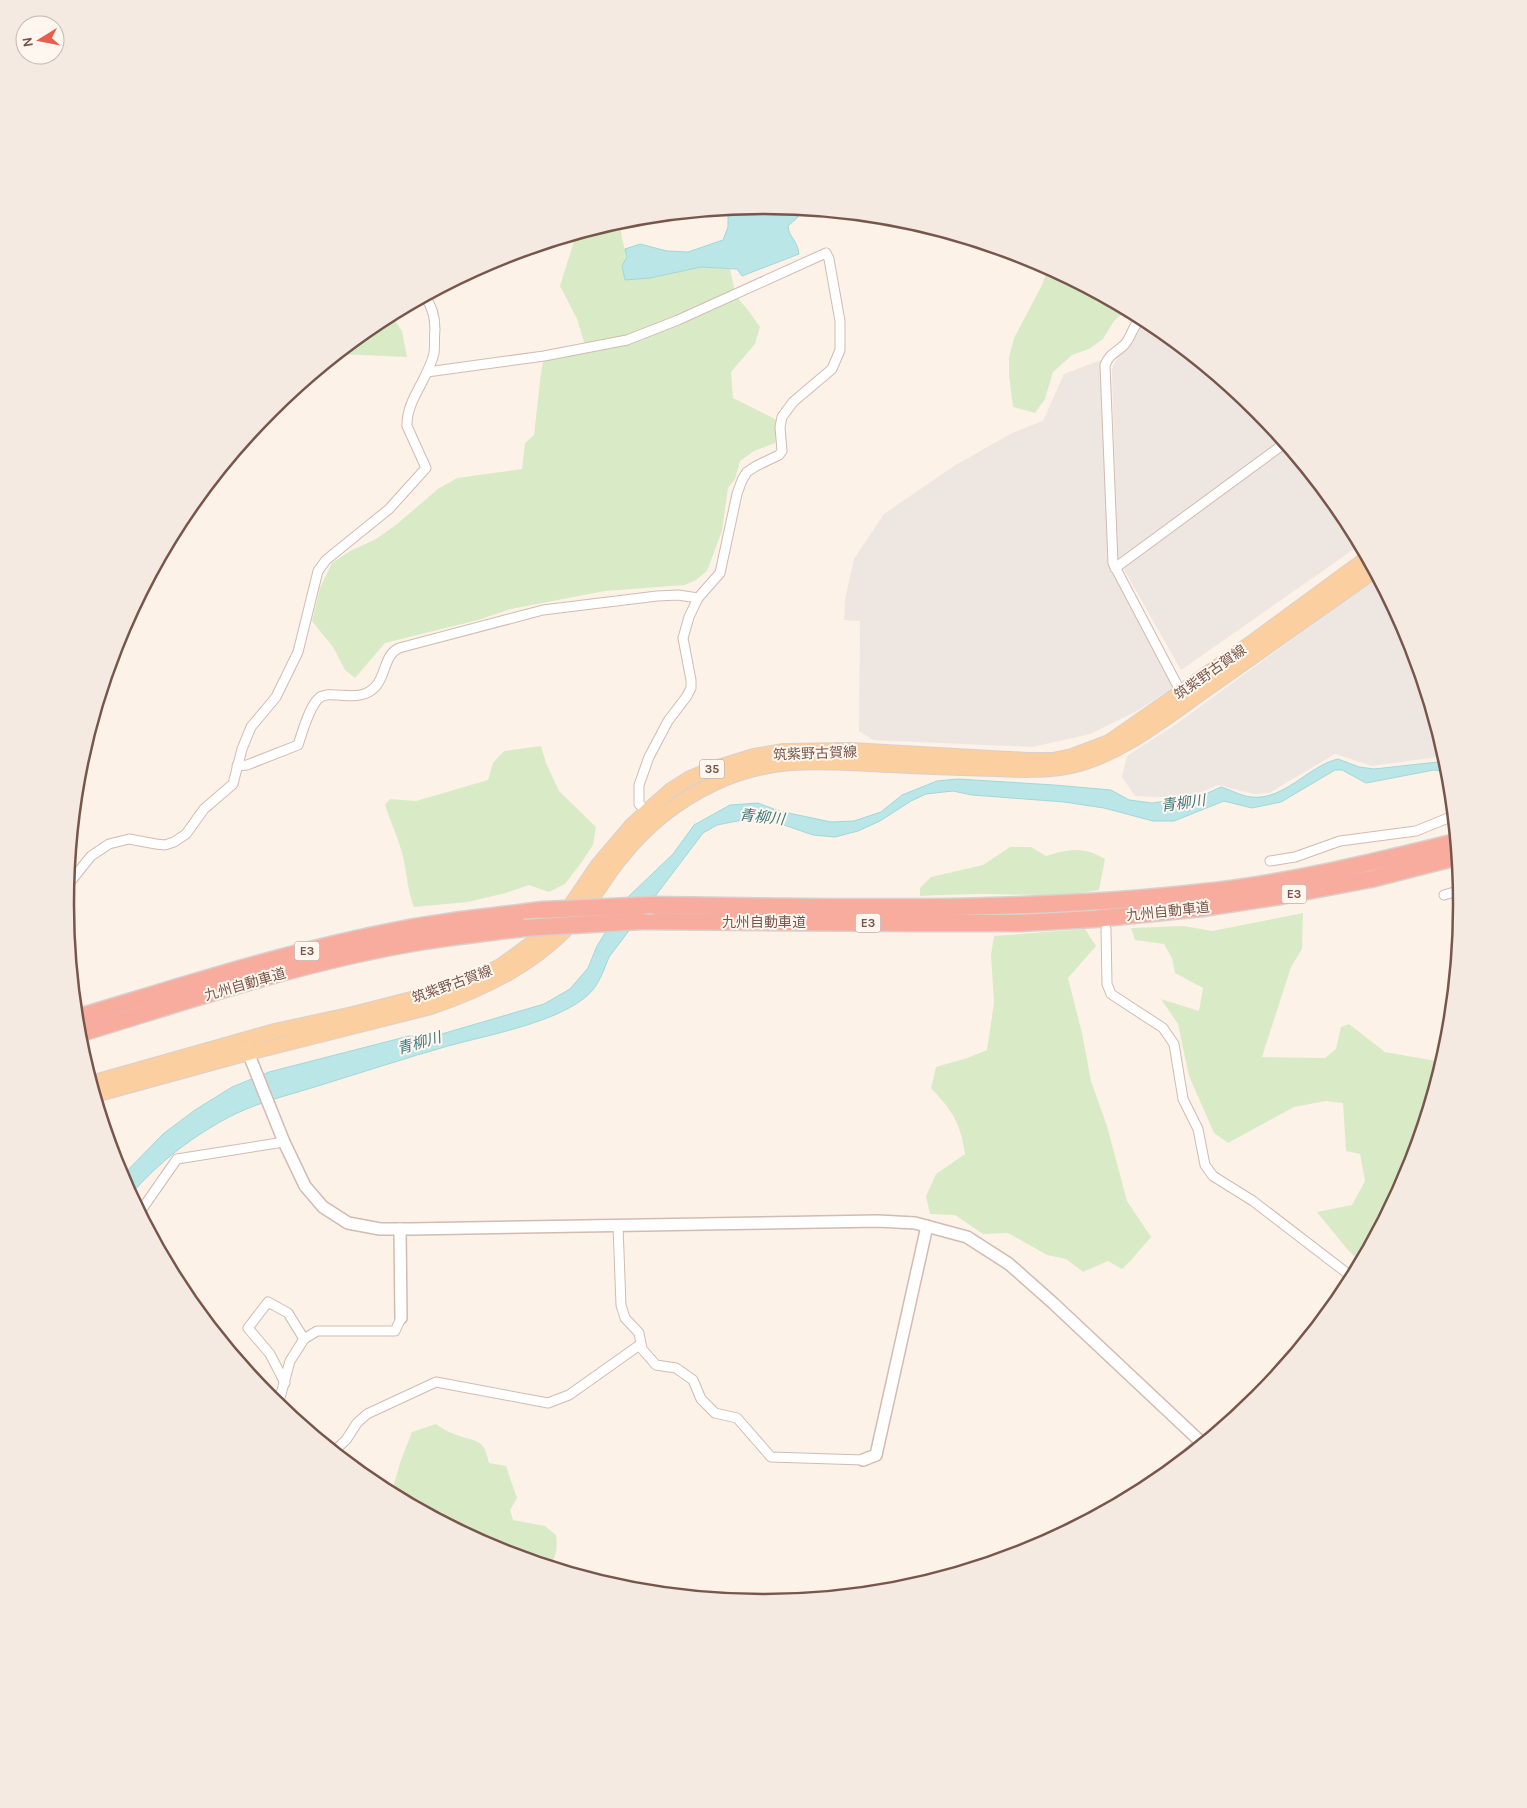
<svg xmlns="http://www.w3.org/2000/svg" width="1527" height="1808" viewBox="0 0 1527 1808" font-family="Karla,'Noto Sans JP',sans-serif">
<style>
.industrial{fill:#eee6e1}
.green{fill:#d9ebc6}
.water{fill:#bbe6e7;stroke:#a1d7d9}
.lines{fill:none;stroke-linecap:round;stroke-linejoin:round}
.minor-casing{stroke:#d2bbb0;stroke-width:11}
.tertiary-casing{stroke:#d2bbb0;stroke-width:14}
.primary-casing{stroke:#d9d0cd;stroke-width:16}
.motorway-casing{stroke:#d9d0cd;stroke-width:19}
.minor{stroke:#fff;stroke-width:9}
.tertiary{stroke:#fff;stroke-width:11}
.primary{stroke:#fccfa0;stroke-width:14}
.motorway{stroke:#f8ac9e;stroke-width:16}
.motorway-bridge-casing{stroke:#d9d0cd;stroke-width:19;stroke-linecap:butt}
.motorway-bridge{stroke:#f8ac9e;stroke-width:16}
.labels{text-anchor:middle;stroke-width:4;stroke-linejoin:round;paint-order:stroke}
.shield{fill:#fff7ef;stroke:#a0867c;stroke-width:1}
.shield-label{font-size:12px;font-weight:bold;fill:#78564b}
.street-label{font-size:14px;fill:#78564b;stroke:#fff7ef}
.water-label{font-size:15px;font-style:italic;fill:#3e797d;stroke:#fff7ef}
.rim{fill:none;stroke:#78564b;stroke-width:2.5}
</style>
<rect width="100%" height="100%" fill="#fdf2e8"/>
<g class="industrial">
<path d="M1146,320l6,3 106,87 86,106 16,29 -179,125 -64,-113 -5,-189 7,-13 10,-9 10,-22z"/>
<path d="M1101,360l8,204 64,124 -38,24 -45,22 -58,13 -159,-7 -14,-9 1,-110 -16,-1 1,-20 9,-41 30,-45 70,-48 58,-33 31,-12 21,-47z"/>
<path d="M1377,577l32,60 36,119 -73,10 -37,-12 -66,39 -15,1 -36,-9 -30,13 -53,-2 -13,-19 5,-21 48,-31z"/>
</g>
<g class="green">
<path d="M620,221l2,18 5,18 23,21 51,-11 29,2 6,27 12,14 12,17 -5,17 -24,28 2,26 46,23 -4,22 -21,8 -14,10 -5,18 -7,9 -6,43 -15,40 -11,9 -11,5 -80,6 -94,18 -33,11 -93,23 -30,35 -10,-8 -12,-23 -21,-26 8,-33 12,-25 18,-12 26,-12 21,-15 41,-35 19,-11 65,-9 3,-26 9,-8 7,-62 2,-11 16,-10 26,-7 -8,-26 -17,-33 14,-45 10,-9z"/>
<path d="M1048,268l77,41v2l-11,10 -11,18 -14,10 -17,6 -19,17 -8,27 -10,14 -22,-6 -4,-31v-19l5,-19 28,-53z"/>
<path d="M391,315l11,16 5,26 -69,-3 38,-31z"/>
<path d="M541,746l5,17 13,28 37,36 -3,18 -12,18 -16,21 -16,8 -20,-7 -23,8 -38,9 -54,5c-7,-17 -7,-36 -12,-54 -4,-16 -12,-32 -17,-48l5,-6 26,2 72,-21 5,-17 11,-12z"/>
<path d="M1010,847h21l15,9c23,-7 37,-10 59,3l-6,31c-38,8 -78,4 -117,4 -21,0 -42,1 -62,2v-8l11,-11 52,-12z"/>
<path d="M1303,913l-1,36 -11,18 -29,90 63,1 11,-9 5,-22 8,-3 36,28 57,10 -33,110 -49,90 -13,-13 -30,-37 35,-7 13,-24 -5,-27 -14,-3 -3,-48 -17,-2 -32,6 -66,36 -14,-10 -25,-57 -11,-52 -17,-25 38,12 4,-23 -28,-15 -3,-15 -8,-14 -29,-4 -4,-12 53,-2 28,5z"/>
<path d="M1085,929l11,17 -28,32 14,55 9,48 16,45 20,75 24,36 -18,21 -11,11 -14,-8 -25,11 -17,-13 -19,-4 -39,-22 -25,1 -28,-19 -25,-1 -4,-18 10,-22 29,-20c-5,-33 -12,-42 -34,-66l5,-21 31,-9 20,-8 7,-47 -3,-48 3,-19z"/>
<path d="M436,1424c6,4 12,8 18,10 22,9 29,2 35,29l17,3 11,32 -7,12 3,10 32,6 11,9c2,12 0,21 -5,31l-55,-17 -114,-61 11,-1 8,-27 11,-28z"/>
</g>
<g class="water">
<path d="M764,206l35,3 -1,8 -10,9c1,12 9,13 11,28l-57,22 -5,-7 -36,-2 -51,11 -25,2 -3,-14 5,-9 -2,-8 15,-5 27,7 21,1 35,-12 5,-13v-18z"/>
<path d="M1338,759l21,8 15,2 73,-8 2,11 -15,-2 -68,13 -24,-13h-7l-54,32 -29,6 -28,-7 -50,20h-21l-49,-13 -40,-6 -92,-7 -19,-4 -27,3 -15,7 -31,20 -22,10 -23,6 -22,-2 -29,-10 -21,-5 -26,1 -20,4 -14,8 -94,124c-5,12 -10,28 -20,37 -29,28 -101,41 -141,52 -42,12 -85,26 -127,39 -28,9 -59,16 -86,29 -40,20 -75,47 -104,80l-10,-17 42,-43 32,-24 37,-23 37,-15 140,-36 19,2 116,-34 26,-15 18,-21 9,-22 30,-48 46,-44 21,-29 36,-20 28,-2 21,8 52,11 23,-1 27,-9 21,-17 35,-14 21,-2 96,6 57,5 18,10 23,3 47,-6 22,-10c10,3 20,9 30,10 33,4 57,-31 87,-38z"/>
</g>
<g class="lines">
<defs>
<g id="minor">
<path d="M1142,318c-10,7 -10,19 -18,27 -8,8 -14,8 -19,20l8,198 70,133"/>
<path d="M427,372l117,-16 83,-16 51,-20 148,-67 3,6 11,62v29l-8,19 -39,33 -11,15 -2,10 2,24 -3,4 -23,11 -9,6 -5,8 -5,14 -17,79 -22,25 -9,19 -6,21 8,42v8l-4,8 -19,25 -19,36 -10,28v19l8,7"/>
<path d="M1335,504l12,16"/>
<path d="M1115,568l170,-125"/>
<path d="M237,766l10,-1 51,-20c4,-12 11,-37 20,-46 12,-12 41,7 58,-13 10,-11 8,-31 23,-38l144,-38 114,-14 21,-1 20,3"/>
<path d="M1270,861l25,-4 45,-16 76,-10 37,-15"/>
<path d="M67,886l24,-30 18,-12 20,-5 27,5 9,1 9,-3 12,-8 18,-25 29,-25 9,-35 9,-22 25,-30 22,-45 20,-81 8,-11 63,-51 37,-41 -19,-42c-1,-26 22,-48 27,-73 1,-7 0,-16 1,-23 0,-12 -3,-24 -10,-33"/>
<path d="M1444,895l17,-5"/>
<path d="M1106,929l1,55 4,10 52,34 11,16 9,55 15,30 7,36 8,11 40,25 99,76"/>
<path d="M140,1212l37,-53 107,-17"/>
<path d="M618,1226l3,79 4,13 14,15 3,16 14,16 20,3 17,12 8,19 14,14 22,5 34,39 92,3"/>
<path d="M285,1383l-15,-29 -22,-26 20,-26 20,11 16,26"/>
<path d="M278,1405l12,-44 14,-22 13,-8h78l6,-13"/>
<path d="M334,1451l12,-11 11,-17 10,-9 69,-32 112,21 21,-8 72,-51"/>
</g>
<g id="tertiary">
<path d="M245,1045l39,97 21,44 18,21 25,16 32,6h31l467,-8 37,2 52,14 42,27 44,39 149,140"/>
<path d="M400,1229l1,89"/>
<path d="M863,1460l13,-5 51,-229"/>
<path d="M1169,1470l30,-24"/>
</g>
<g id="primary">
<path d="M91,1083l184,-52 78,-17 74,-19 58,-21 17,-9 41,-30 21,-20 34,-50 34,-40 15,-14 24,-21 19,-12 19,-8 45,-14 30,-5 66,-1 178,10h25l19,-4 37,-14 145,-101 113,-83"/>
<path d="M95,1095l153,-42 183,-46c55,-19 109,-45 147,-91 16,-17 27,-39 42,-57 25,-32 57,-58 93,-75 59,-29 114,-22 178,-19 34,2 69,3 104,4 23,1 47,2 71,-2 53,-9 107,-55 151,-85 52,-37 105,-74 157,-111"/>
</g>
<g id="motorway">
<path d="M653,905c184,2 369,8 552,-13 85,-9 168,-30 251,-50"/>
<path d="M641,921l273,2h106l74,-4 108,-11 79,-12 90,-17 86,-22"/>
<path d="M76,1018c109,-33 217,-68 328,-89 46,-9 93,-13 139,-19"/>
<path d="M78,1034c109,-33 217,-70 329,-90 39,-7 78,-11 117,-16"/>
</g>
</defs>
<use href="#minor" class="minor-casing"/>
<use href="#tertiary" class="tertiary-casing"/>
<use href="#primary" class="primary-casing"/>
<use href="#motorway" class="motorway-casing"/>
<use href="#minor" class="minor"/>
<use href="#tertiary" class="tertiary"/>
<use href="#primary" class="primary"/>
<use href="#motorway" class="motorway"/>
<defs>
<g id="motorway-bridge">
<path d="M543,910l110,-5"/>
<path d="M524,928l117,-7"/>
</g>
</defs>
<use href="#motorway-bridge" class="motorway-bridge-casing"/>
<use href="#motorway-bridge" class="motorway-bridge"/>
</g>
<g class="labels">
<g class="shield">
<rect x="699.5" y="759.5" width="25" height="19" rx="4"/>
<rect x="1281.5" y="884.5" width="25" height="19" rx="4"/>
<rect x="855.5" y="913.5" width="25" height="19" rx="4"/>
<rect x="294.5" y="941.5" width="25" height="19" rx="4"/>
</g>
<g class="shield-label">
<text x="712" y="773">35</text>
<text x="1294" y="898">E3</text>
<text x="868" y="927">E3</text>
<text x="307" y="955">E3</text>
</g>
<g class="street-label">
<text transform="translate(1210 672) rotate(-35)" y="5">筑紫野古賀線</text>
<text transform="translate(815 753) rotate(-2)" y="5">筑紫野古賀線</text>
<text transform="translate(1168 911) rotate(-6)" y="5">九州自動車道</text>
<text x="764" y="927">九州自動車道</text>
<text transform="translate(245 984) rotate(-16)" y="5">九州自動車道</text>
<text transform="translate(452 984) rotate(-20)" y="5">筑紫野古賀線</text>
</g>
<g class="water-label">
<text transform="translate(1183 803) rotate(-8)" y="5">青柳川</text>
<text transform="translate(762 817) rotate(6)" y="5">青柳川</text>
<text transform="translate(419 1043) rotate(-16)" y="5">青柳川</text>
</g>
</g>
<path d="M0 0H1527V1808H0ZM763 214H764A689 689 0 0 1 1453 903V905A689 689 0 0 1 764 1594H763A689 689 0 0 1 74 905V903A689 689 0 0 1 763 214Z" fill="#f4eae2" fill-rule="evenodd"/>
<path class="rim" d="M763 214H764A689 689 0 0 1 1453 903V905A689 689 0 0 1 764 1594H763A689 689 0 0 1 74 905V903A689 689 0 0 1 763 214Z"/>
<g transform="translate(40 40) rotate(260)"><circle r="24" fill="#fff7ef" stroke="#c9b7ad"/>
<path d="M0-4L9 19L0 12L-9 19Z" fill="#e85d4c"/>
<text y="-8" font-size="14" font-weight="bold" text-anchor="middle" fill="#78564b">N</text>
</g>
</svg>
